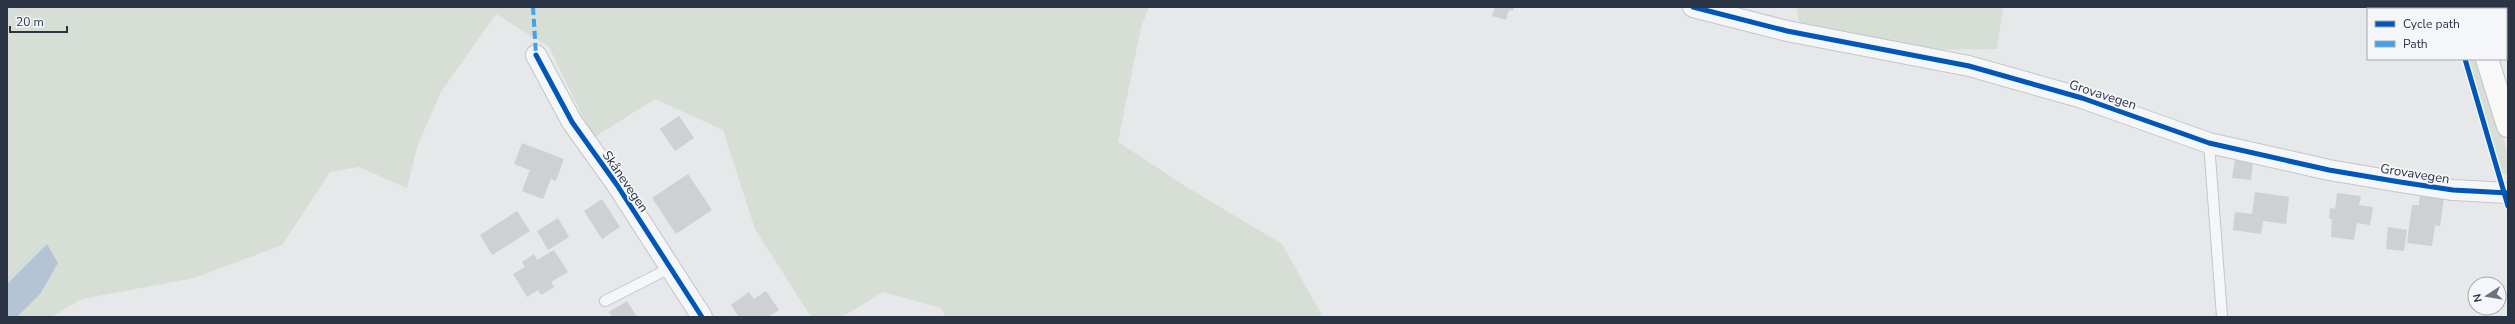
<svg xmlns="http://www.w3.org/2000/svg" width="2515" height="324" viewBox="0 0 2515 324" font-family="'Nunito Sans',sans-serif">
<style>
.green{fill:#d6ded6}
.water{fill:#b4c4d5}
.building{fill:#ced0d3}
.lines{fill:none;stroke-linecap:round;stroke-linejoin:round}
.service-casing{stroke:#c4c6c8;stroke-width:12}
.minor-casing{stroke:#c4c6c8;stroke-width:22}
.primary-casing{stroke:#c2c5c8;stroke-width:24}
.service{stroke:#f5f6f7;stroke-width:10}
.minor{stroke:#f5f6f7;stroke-width:20}
.primary{stroke:#f8f8f8;stroke-width:22}
.quiet{stroke:#3ea3ec;stroke-width:4;stroke-dasharray:8 4;stroke-linecap:butt}
.cycleway-casing{stroke:#f4f6f9;stroke-width:8}
.cycleway{stroke:#0057b8;stroke-width:5}
.labels{text-anchor:middle;stroke-width:3.5;stroke-linejoin:round;paint-order:stroke}
.street-label{font-size:13px;fill:#2b3445;stroke:#f4f6f9}
</style>
<rect width="100%" height="100%" fill="#e6e8ea"/>
<g class="green">
<path d="M7,7h1142l-8,20 -23,115 67,44 97,58 41,73h-378l-4,-9 -58,-16 -41,25h-31l-56,-88 -32,-99 -68,-31 -62,39 -44,-91 -53,-33 -55,78 -23,52 -11,44 -48,-21 -29,5 -48,73 -88,33 -112,21 -31,18h-34l23,-23 7,-50 -40,40z"/>
<path d="M1796,7h207l-6,42 -102,1 -94,-21z"/>
<path d="M2468,59h9c12,34 31,77 31,113l-3,3 -5,-5 -3,-8z"/>
</g>
<path class="water" d="M47,244l11,19 -18,31 -23,23h-10v-33z"/>
<g class="building">
<path d="M1495,7h19l-1,4 -4,-1 -3,10 -14,-4z"/>
<path d="M679,116l15,22 -19,13 -15,-22z"/>
<path d="M522,143l42,16 -8,22 -5,-2 -8,20 -21,-8 8,-21 -16,-6z"/>
<path d="M2235,160l18,2 -2,18 -19,-2z"/>
<path d="M688,174l24,36 -36,24 -24,-36z"/>
<path d="M2255,192l34,5 -3,27 -23,-3 -2,13 -28,-4 2,-18 17,2z"/>
<path d="M2337,193l24,3 -2,9 14,2 -3,18 -13,-2 -3,17 -23,-3 1,-18h-3l1,-11 5,1z"/>
<path d="M2420,195l24,3 -4,28 -5,-1 -3,21 -25,-3 5,-38h7z"/>
<path d="M602,199l18,28 -18,12 -18,-28z"/>
<path d="M517,211l13,20 -38,24 -12,-20z"/>
<path d="M558,218l11,19 -21,13 -11,-19z"/>
<path d="M2388,227l19,3 -3,21 -18,-2z"/>
<path d="M554,250l14,22 -17,10 3,5 -13,8 -3,-5 -11,7 -14,-23 12,-7 -3,-5 12,-8 3,6z"/>
<path d="M766,291l13,19 -11,7h-32l2,-1 -7,-11 18,-13 5,7z"/>
<path d="M627,301l10,16h-25l-3,-5z"/>
</g>
<g class="lines">
<defs>
<g id="service">
<path d="M2209,143l13,174"/>
<path d="M605,301l65,-33"/>
</g>
<g id="minor">
<path d="M1693,7l94,24 182,35 113,32 127,45 120,27 71,12 53,8 55,3"/>
<path d="M536,55l36,67 45,63 85,132"/>
</g>
<g id="primary">
<path d="M2471,7v2"/>
<path d="M2487,59l21,67"/>
</g>
</defs>
<use href="#service" class="service-casing"/>
<use href="#minor" class="minor-casing"/>
<use href="#primary" class="primary-casing"/>
<use href="#service" class="service"/>
<use href="#minor" class="minor"/>
<use href="#primary" class="primary"/>
<path class="quiet" d="M533,7l3,48"/>
<defs>
<g id="cycleway">
<path d="M1693,7l94,24 182,35 113,32 127,45 120,27 71,12 53,8 55,3"/>
<path d="M536,55l36,67 45,63 85,132"/>
<path d="M2465,59l43,147"/>
</g>
</defs>
<use href="#cycleway" class="cycleway-casing"/>
<use href="#cycleway" class="cycleway"/>
</g>
<g class="labels">
<g class="street-label">
<text transform="translate(2103 94) rotate(18)" y="5">Grovavegen</text>
<text transform="translate(2415 173) rotate(9)" y="5">Grovavegen</text>
<text transform="translate(626 181) rotate(56)" y="5">Skånevegen</text>
</g>
</g>
<rect width="2515" height="324" fill="none" stroke="#2b3445" stroke-width="16"/>
<rect x="2367" y="8" width="140" height="52" fill="#f4f6f9" stroke="#a4a8b1"/>
<rect x="2375" y="21" width="20" height="6" fill="#0057b8" stroke="#a4a8b1"/>
<text x="2403" y="28" font-size="12" fill="#2b3445">Cycle path</text>
<rect x="2375" y="41" width="20" height="6" fill="#3ea3ec" stroke="#a4a8b1"/>
<text x="2403" y="48" font-size="12" fill="#2b3445">Path</text>
<g transform="translate(2487 296) rotate(258)"><circle r="19" fill="#f4f6f9" stroke="#a4a8b1"/>
<path d="M0-3L7 15L0 10L-7 15Z" fill="#6c737f"/>
<text y="-6" font-size="11" font-weight="bold" text-anchor="middle" fill="#2b3445">N</text>
</g>
<path d="M10 26v6h57v-6" fill="none" stroke="#2b3445" stroke-width="2"/>
<text x="16" y="26" font-size="12" fill="#2b3445" stroke="#f4f6f9" stroke-width="3" paint-order="stroke">20 m</text>
</svg>
